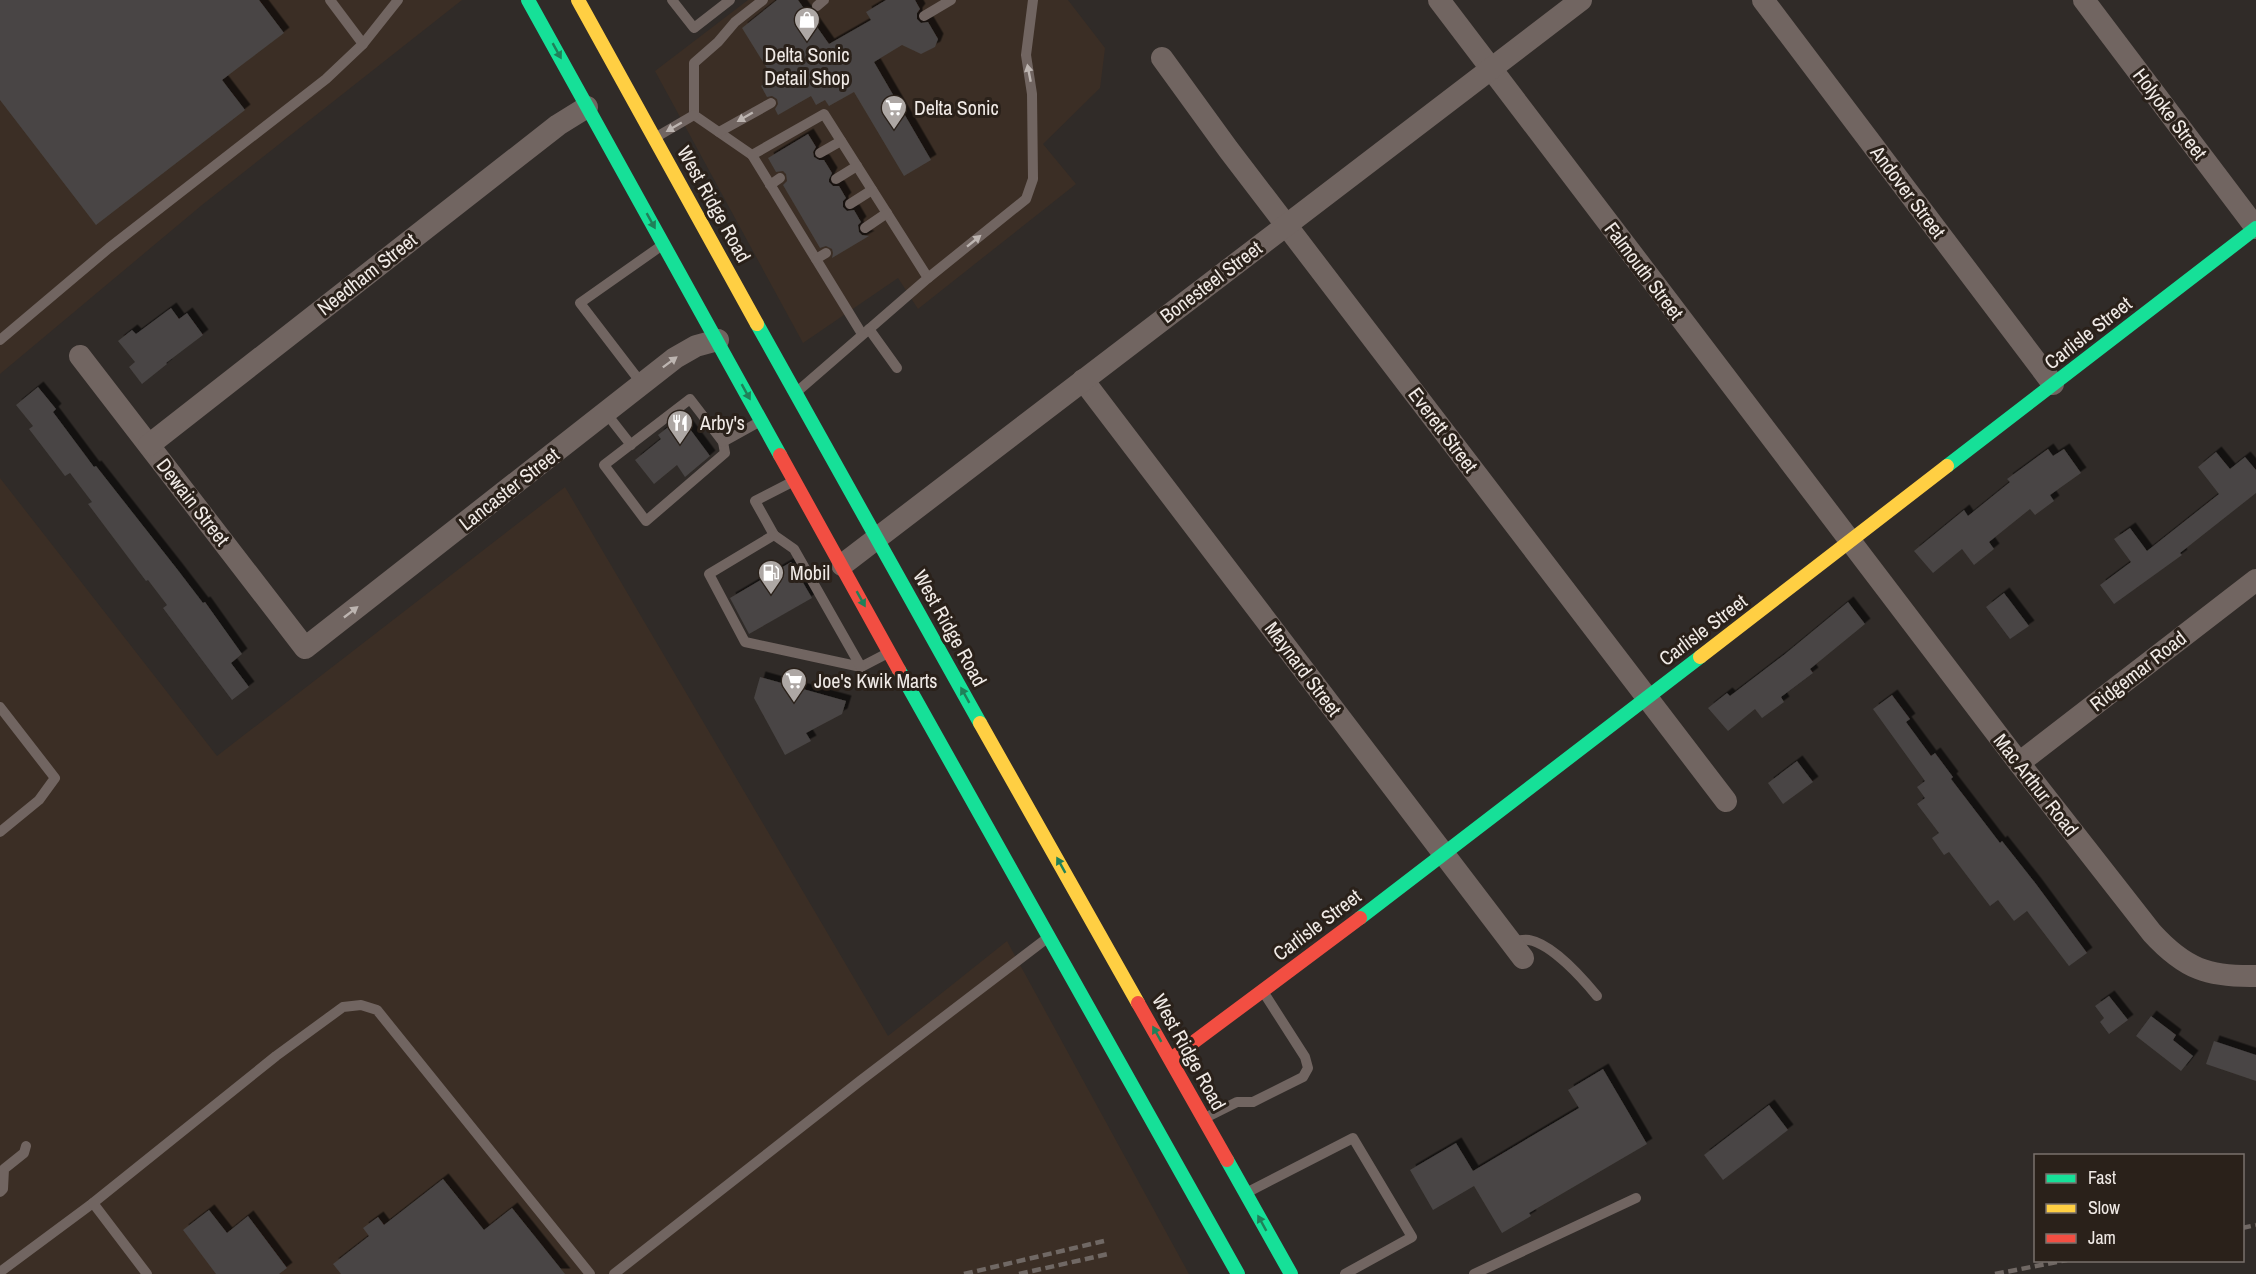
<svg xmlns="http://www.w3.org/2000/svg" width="2256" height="1274" viewBox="0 0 2256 1274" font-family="'Archivo Narrow',sans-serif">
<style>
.built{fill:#3b2e25}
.building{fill:#494544;filter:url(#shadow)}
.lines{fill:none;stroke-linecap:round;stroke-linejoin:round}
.lane{stroke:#716561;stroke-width:10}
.street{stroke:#716561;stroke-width:22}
.fast{stroke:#16e098;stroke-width:14}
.slow{stroke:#ffcf43;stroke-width:14}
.jam{stroke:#f24e42;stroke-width:14}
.rail{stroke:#706864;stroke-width:4.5;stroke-dasharray:9 4.5;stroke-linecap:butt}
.oneway{fill:#208059}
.oneway2{fill:#bdb5b1}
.labels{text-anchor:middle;stroke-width:6;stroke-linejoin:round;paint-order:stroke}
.poi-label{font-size:20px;fill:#f0eae6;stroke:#2a211a;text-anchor:start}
.street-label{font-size:20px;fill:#f0eae6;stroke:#2a211a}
</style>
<defs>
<filter id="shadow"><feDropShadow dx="5.5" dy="-5.5" stdDeviation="0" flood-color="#0009"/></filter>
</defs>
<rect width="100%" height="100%" fill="#302b28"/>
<g class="built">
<path d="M0,0h462l-260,205 -202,169z"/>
<path d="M748,0h320l37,48 -5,40 -57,56 33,40 -158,125 -20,-31 -95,65 -148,-272z"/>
<path d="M0,478l217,278 348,-269 323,549 119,-95 182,333h-1189z"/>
</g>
<g class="building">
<path d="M0,0h259l25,33 -62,47 23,30 -149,115 -96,-125z"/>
<path d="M777,0h21l31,44 42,-24 -5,-8 20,-12h29l5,9 -3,4v6l4,4 7,-1 10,17 -3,8 -14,7 -19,-9 -28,17 57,98 -27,16 -50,-84 -25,14 -4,-6 -9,5 -5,-9 -33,19 -3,-6 3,-5 -1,-5 -5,-3 -5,1 -6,-11 12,-8 -31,-50z"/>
<path d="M808,134l8,13 -3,5 1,5 5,3h5l8,13 -3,6v3l4,4h6l7,12 -3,3v6l4,4 7,-1 7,12 -3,3 1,7 3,3 7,1 -37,22 1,-5 -1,-4 -6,-3 -6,2 -37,-63 4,-4 -1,-7 -3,-3 -7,1 -8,-14z"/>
<path d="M171,308l8,11 8,-6 16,22 -37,28 1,1 -25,20 -13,-17 6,-5 -17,-21 14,-11 4,4z"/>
<path d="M38,387l18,22 -3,3 41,55 2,-1 81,103 26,34 2,-1 37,52 -11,9 18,24 -17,13 -69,-92 4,-3 -19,-25 -2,1 -58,-77 4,-2 -22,-29 -5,3 -36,-47 4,-3 -17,-21z"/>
<path d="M681,417l29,39 -25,21 -8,-12 -23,19 -19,-24 26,-21 -3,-4z"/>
<path d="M2048,449l5,7 11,-7 17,24 -31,22 4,6 -19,14 -5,-6 -41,33 5,7 -20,16 -12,-16 -29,24 -19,-22 50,-41 4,6 42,-34 -3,-3z"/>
<path d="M2216,452l14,17 15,-12 11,13v23l-76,60 2,2 -68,49 -14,-19 31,-23 -17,-23 16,-11 17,23 72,-57 -21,-27z"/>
<path d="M791,562l21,36 -63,36 -19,-36z"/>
<path d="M2004,593l25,33 -19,13 -24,-32z"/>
<path d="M1848,602l17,22 -55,45 3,4 -32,24 3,5 -22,16 -7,-9 -27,22 -20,-23 19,-15 3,3 55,-42z"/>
<path d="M760,677l86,24 -4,13 -36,19 5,8 -26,14 -31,-57z"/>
<path d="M1892,695l18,24 -4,3 25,34 4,-3 18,24 -2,2 49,64 2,-2 34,43 51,69 -18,13 -42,-55 -13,10 -16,-21 -8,6 -41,-54 -5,3 -12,-17 7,-5 -22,-29 8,-6 -8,-11 8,-6 -52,-72z"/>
<path d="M1797,761l16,21 -30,22 -15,-21z"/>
<path d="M2109,996l19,24 -19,14 -9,-12 4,-4 -9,-12z"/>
<path d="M2151,1016l25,19 -3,5 20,16 -12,15 -45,-35z"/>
<path d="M2214,1041l42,14v26l-50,-17z"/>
<path d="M1603,1069l44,75 -118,69 2,3 -29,17 -28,-47 -41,24 -23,-40 46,-27 17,28 106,-63 -11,-18z"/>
<path d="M1769,1105l19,25 -65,50 -19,-25z"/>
<path d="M443,1179l41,51 28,-22 53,66h-224l-8,-10 36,-28 -6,-8 15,-11 6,8z"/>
<path d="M209,1210l18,23 21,-17 39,52 -8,6h-63l-33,-44z"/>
</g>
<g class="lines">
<g class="lane">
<path d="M330,0l33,44"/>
<path d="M672,0l22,28 36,-28"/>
<path d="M817,6l7,-6"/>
<path d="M924,16l27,-16"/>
<path d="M694,115l58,40 110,179"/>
<path d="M694,115v-52l24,-21 17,-20 28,-22"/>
<path d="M719,132l52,-29"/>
<path d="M658,136l36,-21"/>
<path d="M820,153l21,-12"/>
<path d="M752,155l72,-41 104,164 -129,112"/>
<path d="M836,179l21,-13"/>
<path d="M770,185l10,-7"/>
<path d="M850,204l22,-14"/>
<path d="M865,228l22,-15"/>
<path d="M816,259l10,-6"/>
<path d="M928,278l98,-79 7,-20 -1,-85 -6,-39 7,-55"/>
<path d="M869,329l28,39"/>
<path d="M0,340l109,-92 217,-169 37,-35 35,-44"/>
<path d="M642,384l-62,-81 81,-57"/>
<path d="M690,399l33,43 2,11 -79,68 -42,-56z"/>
<path d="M606,413l25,32"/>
<path d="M723,442l36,-20"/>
<path d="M792,482l-37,19 19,34 -65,39 36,68 116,25 25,-13"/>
<path d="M774,535l20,14 67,118"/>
<path d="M0,707l55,71 -16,22 -39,32"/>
<path d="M1510,941c6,0 14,-2 19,-1 23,4 54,39 68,56"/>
<path d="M1207,1117l30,-15h16l50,-25 5,-9 -3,-11 -41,-64"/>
<path d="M0,1192l3,-3 1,-20 20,-16 2,-7"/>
<path d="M1248,1192l105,-54 59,99 -67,37"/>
<path d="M0,1272l93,-69"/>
<path d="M147,1274l-54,-71 183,-147 67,-49 18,-2 16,5 213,264"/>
<path d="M614,1274l246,-193 186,-142"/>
<path d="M1474,1274l162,-76"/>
</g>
<g class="street">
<path d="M1439,0l580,763 133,170c33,36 56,44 104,43"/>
<path d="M1763,0l290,384"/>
<path d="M2084,0l172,228"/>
<path d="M1162,58l66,91 498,652"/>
<path d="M80,356l225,292 370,-290 21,-12 22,-6"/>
<path d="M1083,380l440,578"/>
<path d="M149,445l409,-320 29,-18"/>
<path d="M842,565l739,-565"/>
<path d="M2019,763l237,-183"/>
</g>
<g class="fast">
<path d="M528,0l252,455"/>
<path d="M757,324l223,399"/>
<path d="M1947,466l309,-238"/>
<path d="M899,670l339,604"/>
<path d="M1360,918l340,-261"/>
<path d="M1227,1160l64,114"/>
</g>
<g class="slow">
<path d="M578,0l179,324"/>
<path d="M1700,657l247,-191"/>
<path d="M980,723l158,280"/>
</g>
<g class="jam">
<path d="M780,455l119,215"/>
<path d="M1138,1003l89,157"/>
<path d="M1171,1059l189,-141"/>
</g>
<g class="rail">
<path d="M2242,1228l14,-3"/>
<path d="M964,1274l140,-33"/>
<path d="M1019,1274l89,-20"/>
<path d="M1995,1274l72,-14"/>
</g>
</g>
<defs><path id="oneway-solid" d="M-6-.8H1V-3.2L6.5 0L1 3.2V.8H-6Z" transform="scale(1.5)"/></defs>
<g class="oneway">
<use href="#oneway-solid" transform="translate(557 51) rotate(61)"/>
<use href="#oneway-solid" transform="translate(651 221) rotate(61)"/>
<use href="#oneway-solid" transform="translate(746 392) rotate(61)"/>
<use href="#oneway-solid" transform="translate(861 599) rotate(61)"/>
<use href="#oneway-solid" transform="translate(965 695) rotate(-119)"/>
<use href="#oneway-solid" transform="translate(1061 865) rotate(-119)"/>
<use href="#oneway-solid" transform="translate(1157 1034) rotate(-119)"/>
<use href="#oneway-solid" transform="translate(1262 1223) rotate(-119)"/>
</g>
<g class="oneway2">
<use href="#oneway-solid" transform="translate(1029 73) rotate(-101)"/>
<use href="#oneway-solid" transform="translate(745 117) rotate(150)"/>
<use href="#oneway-solid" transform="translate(674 127) rotate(150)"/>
<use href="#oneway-solid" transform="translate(974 241) rotate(-39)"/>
<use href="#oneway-solid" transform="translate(670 362) rotate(-37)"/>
<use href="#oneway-solid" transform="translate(351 612) rotate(-38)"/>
</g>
<defs>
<symbol id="shop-pin" viewBox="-11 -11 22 30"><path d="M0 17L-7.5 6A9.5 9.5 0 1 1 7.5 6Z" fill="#ada7a4" stroke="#2a211a"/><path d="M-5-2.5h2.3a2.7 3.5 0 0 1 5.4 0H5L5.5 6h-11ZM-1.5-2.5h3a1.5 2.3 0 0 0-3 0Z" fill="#fff"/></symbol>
<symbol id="supermarket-pin" viewBox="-11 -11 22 30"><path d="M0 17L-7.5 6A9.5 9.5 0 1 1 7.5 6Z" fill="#ada7a4" stroke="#2a211a"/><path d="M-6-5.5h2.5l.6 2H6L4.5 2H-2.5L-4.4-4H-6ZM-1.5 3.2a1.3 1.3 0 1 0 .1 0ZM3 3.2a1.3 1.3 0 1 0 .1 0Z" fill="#fff"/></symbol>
<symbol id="restaurant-pin" viewBox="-11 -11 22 30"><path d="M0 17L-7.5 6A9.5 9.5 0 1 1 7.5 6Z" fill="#ada7a4" stroke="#2a211a"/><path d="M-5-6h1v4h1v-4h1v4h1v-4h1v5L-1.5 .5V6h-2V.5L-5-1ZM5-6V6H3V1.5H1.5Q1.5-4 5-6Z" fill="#fff"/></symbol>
<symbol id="fuel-pin" viewBox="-11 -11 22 30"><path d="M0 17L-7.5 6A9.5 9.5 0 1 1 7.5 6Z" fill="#ada7a4" stroke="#2a211a"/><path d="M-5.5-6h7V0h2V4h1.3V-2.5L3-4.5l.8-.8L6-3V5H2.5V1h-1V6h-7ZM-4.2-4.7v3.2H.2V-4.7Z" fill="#fff"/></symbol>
</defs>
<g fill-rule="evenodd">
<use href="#shop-pin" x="792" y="5" width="30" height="40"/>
<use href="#supermarket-pin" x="879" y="93" width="30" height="40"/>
<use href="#restaurant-pin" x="665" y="408" width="30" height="40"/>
<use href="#fuel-pin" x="756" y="558" width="30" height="40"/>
<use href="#supermarket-pin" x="779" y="666" width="30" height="40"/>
</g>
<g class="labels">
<g class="poi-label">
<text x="807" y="62" text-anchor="middle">Delta Sonic<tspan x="807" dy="23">Detail Shop</tspan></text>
<text x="914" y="115">Delta Sonic</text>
<text x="700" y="430">Arby's</text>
<text x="790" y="580">Mobil</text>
<text x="814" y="688">Joe's Kwik Marts</text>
</g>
<g class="street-label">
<text transform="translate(2170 114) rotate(53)" y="7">Holyoke Street</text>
<text transform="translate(1908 192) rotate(53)" y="7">Andover Street</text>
<text transform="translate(714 204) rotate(61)" y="7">West Ridge Road</text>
<text transform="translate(1644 271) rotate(53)" y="7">Falmouth Street</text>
<text transform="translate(367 274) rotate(-38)" y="7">Needham Street</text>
<text transform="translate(1211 282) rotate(-37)" y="7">Bonesteel Street</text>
<text transform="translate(2088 333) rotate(-38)" y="7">Carlisle Street</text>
<text transform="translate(1443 430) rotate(53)" y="7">Everett Street</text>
<text transform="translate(509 489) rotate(-38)" y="7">Lancaster Street</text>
<text transform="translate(193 502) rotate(52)" y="7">Dewain Street</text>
<text transform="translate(950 628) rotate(61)" y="7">West Ridge Road</text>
<text transform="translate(1703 630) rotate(-37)" y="7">Carlisle Street</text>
<text transform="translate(1303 669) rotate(53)" y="7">Maynard Street</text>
<text transform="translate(2138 671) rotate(-38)" y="7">Ridgemar Road</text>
<text transform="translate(2036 785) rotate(52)" y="7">Mac Arthur Road</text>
<text transform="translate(1317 925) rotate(-37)" y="7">Carlisle Street</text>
<text transform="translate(1189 1052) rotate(61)" y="7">West Ridge Road</text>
</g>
</g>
<rect x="2034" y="1154" width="210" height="108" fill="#2a211a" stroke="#79716c" stroke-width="1.5"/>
<rect x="2046" y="1174" width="30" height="9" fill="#16e098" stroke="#79716c" stroke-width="1.5"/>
<text x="2088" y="1184" font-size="18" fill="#f0eae6">Fast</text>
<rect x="2046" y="1204" width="30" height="9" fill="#ffcf43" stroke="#79716c" stroke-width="1.5"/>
<text x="2088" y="1214" font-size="18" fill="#f0eae6">Slow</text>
<rect x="2046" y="1234" width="30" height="9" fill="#f24e42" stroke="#79716c" stroke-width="1.5"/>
<text x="2088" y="1244" font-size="18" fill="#f0eae6">Jam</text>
</svg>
